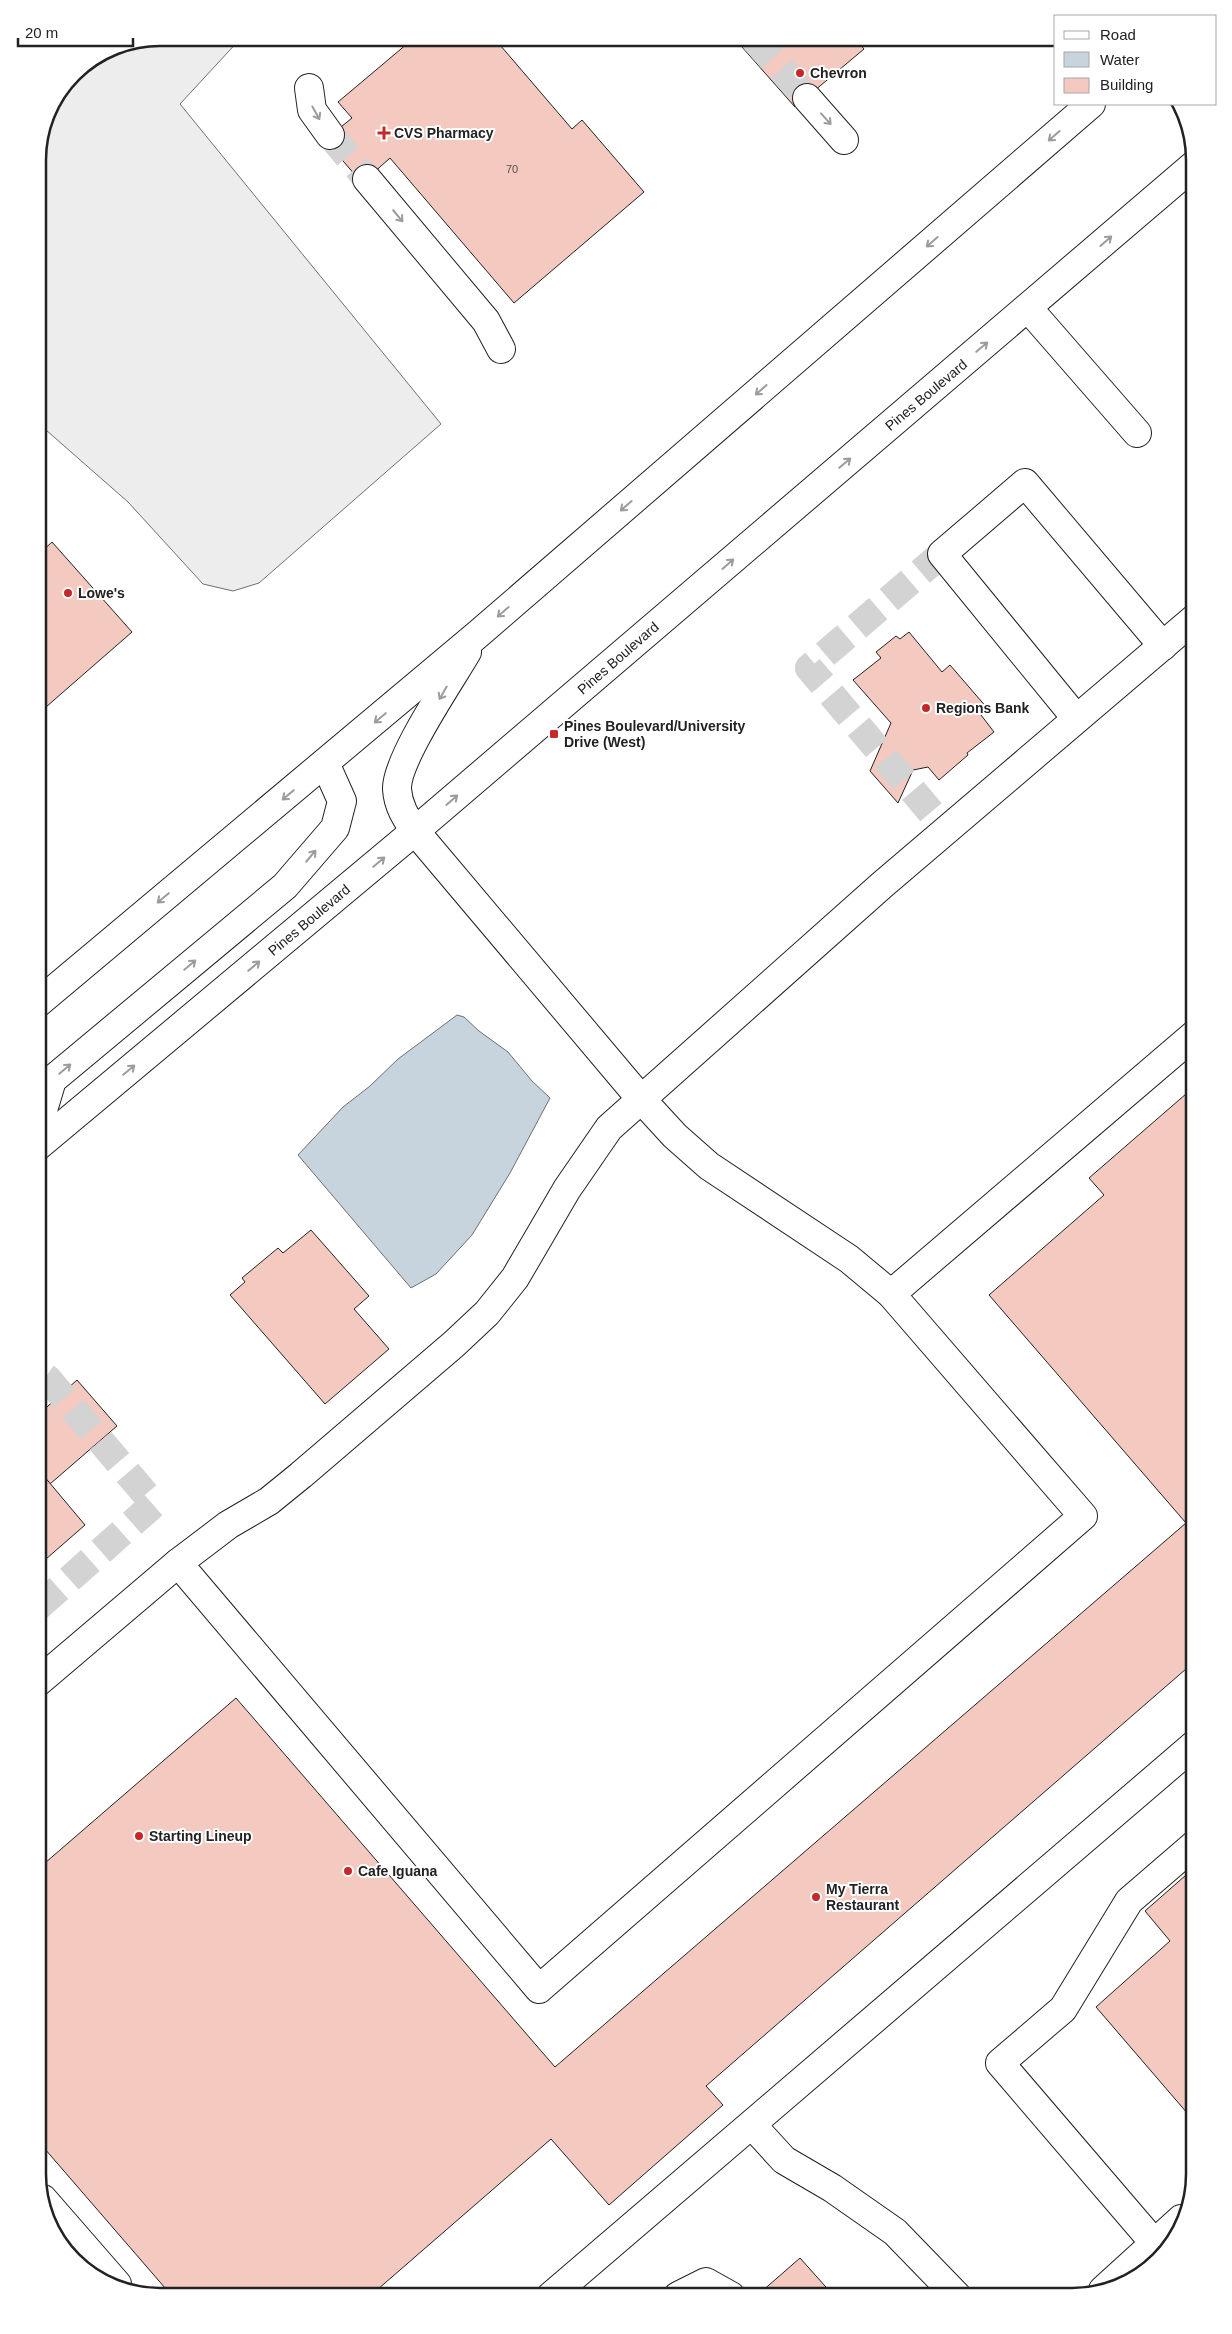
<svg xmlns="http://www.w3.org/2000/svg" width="1232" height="2334" viewBox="0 0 1232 2334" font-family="Arial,sans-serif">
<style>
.parking{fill:#ededed;stroke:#6f6f6f}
.water{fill:#c7d3dd;stroke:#6f6f6f}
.building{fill:#f3c9c0;stroke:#222}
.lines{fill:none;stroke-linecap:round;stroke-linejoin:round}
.minor-tunnel{stroke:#d3d3d3;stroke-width:28;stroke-dasharray:28 14;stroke-linecap:butt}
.minor-casing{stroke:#222;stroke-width:30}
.highway-casing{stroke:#222;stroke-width:30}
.minor{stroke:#fff;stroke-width:28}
.highway{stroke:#fff;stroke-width:28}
.oneway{stroke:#9c9c9c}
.poi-dot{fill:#c62828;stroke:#fff;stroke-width:2}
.labels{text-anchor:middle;stroke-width:4;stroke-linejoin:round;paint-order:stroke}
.number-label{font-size:11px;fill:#564c4a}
.poi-label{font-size:14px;font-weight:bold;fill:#222;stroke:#fff;text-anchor:start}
.street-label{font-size:14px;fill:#222;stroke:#fff}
.rim{fill:none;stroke:#222;stroke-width:2.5}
</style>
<rect width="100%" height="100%" fill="#fff"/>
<path class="parking" d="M160,38h81l-61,66 261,320 -182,159 -26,8 -30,-7 -75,-82 -90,-79v-271l9,-39 27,-40 40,-26z"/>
<path class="water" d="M457,1015l7,2 15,14 29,21 24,29 18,17 -40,75 -38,62 -36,39 -25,14 -113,-133 45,-48 27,-21 28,-27z"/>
<g class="building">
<path d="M414,38h80l78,91 10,-9 62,72 -130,111 -124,-145 -28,25 -37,-43 27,-22 -14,-16z"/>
<path d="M734,38h121l9,11 -69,58z"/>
<path d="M52,542l80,90 -94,82v-159z"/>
<path d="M909,632l33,40 8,-7 38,44 -7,6 13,17 -27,21 1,2 -29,25 -11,-13 -15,3 -15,33 -28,-32 21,-48 -38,-43 28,-22 -5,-6 20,-16 4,3z"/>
<path d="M1194,1087v575l-488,424 17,19 -114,100 -58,-66 -181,157h-198l-134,-155v-272l198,-171 319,369 631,-544 -197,-228 115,-100 -15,-17z"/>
<path d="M311,1230l58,66 -15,13 35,40 -64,55 -95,-109 15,-13 -3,-4 36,-30 5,5z"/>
<path d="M77,1380l40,46 -67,58 -12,-15v-54z"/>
<path d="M38,1469l47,56 -47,41z"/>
<path d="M1194,1868v253l-98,-114 74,-66 -25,-30z"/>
<path d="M800,2258l34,38h-69l-4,-4z"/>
</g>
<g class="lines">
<g class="minor-tunnel">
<path d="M753,38l54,60"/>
<path d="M330,135l37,44"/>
<path d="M942,554l-133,114 137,162"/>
<path d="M38,1607l116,-103 -106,-125 -10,-7"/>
</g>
<defs>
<g id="minor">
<path d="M309,88l3,22 18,25"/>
<path d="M807,98l37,42"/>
<path d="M367,179l119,142 15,28"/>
<path d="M1028,308l109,125"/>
<path d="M1076,718l-134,-164 83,-71 138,163"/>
<path d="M891,1294l303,-259"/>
<path d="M178,1563l361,426 544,-473 -192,-222 -42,-35 -140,-93 -34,-30 -34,-37 -226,-268"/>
<path d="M38,1682l140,-119 50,-38 41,-24 32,-26 153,-131 33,-31 28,-35 52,-89 42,-61 273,-243 312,-266"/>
<path d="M752,2125l32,35 48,28 63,44 62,64"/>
<path d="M43,2199l74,85"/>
<path d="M1162,2252l-162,-189 63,-54 66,-108 65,-56"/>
<path d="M1103,2290l78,-71"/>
<path d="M551,2296l643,-551"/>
<path d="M678,2296l28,-14 25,14"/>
</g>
<g id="highway">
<path d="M415,831c-9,-13 -17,-25 -18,-42 -1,-29 53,-108 70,-137"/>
<path d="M38,1003l439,-368 614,-531"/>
<path d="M38,1127l14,-47 233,-194 50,-58 7,-27 -17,-38"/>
<path d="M38,1146l377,-315 779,-666"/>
</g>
</defs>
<use href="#minor" class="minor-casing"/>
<use href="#highway" class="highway-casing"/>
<use href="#minor" class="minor"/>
<use href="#highway" class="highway"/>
</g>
<defs><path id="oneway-shaft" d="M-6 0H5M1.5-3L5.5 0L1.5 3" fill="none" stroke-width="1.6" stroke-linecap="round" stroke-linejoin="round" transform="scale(1.25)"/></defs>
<g class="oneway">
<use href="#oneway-shaft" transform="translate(316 113) rotate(61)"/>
<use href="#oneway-shaft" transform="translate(826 119) rotate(48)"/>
<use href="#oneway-shaft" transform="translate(1054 136) rotate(139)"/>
<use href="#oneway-shaft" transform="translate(398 216) rotate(50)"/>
<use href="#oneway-shaft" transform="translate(1106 241) rotate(-41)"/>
<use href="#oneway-shaft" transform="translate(932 242) rotate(139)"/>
<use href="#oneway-shaft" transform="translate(982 347) rotate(-40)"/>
<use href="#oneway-shaft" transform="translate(761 390) rotate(139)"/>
<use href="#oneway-shaft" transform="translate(845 463) rotate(-40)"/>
<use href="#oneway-shaft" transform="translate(626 506) rotate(139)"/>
<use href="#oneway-shaft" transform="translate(728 564) rotate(-41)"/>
<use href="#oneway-shaft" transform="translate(503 612) rotate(139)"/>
<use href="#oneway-shaft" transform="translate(443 693) rotate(120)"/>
<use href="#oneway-shaft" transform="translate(380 718) rotate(140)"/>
<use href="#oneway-shaft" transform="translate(288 795) rotate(140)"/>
<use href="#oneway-shaft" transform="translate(452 800) rotate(-41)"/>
<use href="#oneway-shaft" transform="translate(311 856) rotate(-50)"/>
<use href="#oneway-shaft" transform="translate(379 862) rotate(-40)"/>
<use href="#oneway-shaft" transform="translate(163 898) rotate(140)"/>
<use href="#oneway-shaft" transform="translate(190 965) rotate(-40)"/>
<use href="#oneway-shaft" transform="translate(254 966) rotate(-40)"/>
<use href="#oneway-shaft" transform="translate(65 1069) rotate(-40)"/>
<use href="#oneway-shaft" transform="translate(129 1070) rotate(-40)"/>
</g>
<g class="poi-dot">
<circle cx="800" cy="73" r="5"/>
<path d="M381.5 125.5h5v5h5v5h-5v5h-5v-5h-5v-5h5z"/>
<circle cx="68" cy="593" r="5"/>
<circle cx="926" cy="708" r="5"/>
<rect x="549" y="729" width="10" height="10" rx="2.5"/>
<circle cx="139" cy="1836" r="5"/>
<circle cx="348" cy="1871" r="5"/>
<circle cx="816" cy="1897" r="5"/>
</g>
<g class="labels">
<g class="number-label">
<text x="512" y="173">70</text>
</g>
<g class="poi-label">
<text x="810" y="78">Chevron</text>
<text x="394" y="138">CVS Pharmacy</text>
<text x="78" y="598">Lowe's</text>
<text x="936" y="713">Regions Bank</text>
<text x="564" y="731">Pines Boulevard/University<tspan x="564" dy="16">Drive (West)</tspan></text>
<text x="149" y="1841">Starting Lineup</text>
<text x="358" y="1876">Cafe Iguana</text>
<text x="826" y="1894">My Tierra<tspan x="826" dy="16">Restaurant</tspan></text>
</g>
<g class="street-label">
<text transform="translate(926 395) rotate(-40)" y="5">Pines Boulevard</text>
<text transform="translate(618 658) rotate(-41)" y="5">Pines Boulevard</text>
<text transform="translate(309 920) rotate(-40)" y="5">Pines Boulevard</text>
</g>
</g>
<path d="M0 0H1232V2334H0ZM160 46H1072A114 114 0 0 1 1186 160V2174A114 114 0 0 1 1072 2288H160A114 114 0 0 1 46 2174V160A114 114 0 0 1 160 46Z" fill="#fff" fill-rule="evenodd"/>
<path class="rim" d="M160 46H1072A114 114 0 0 1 1186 160V2174A114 114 0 0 1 1072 2288H160A114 114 0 0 1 46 2174V160A114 114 0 0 1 160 46Z"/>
<rect x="1054" y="15" width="162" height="90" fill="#ffffff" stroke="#a7a7a7"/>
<rect x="1064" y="31" width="25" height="8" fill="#ffffff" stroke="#a7a7a7"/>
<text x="1100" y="40" font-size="15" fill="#222222">Road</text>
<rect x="1064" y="52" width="25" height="15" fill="#c7d3dd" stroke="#a7a7a7"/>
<text x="1100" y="65" font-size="15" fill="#222222">Water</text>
<rect x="1064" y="78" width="25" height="15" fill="#f3c9c0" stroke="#a7a7a7"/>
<text x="1100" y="90" font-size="15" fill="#222222">Building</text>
<path d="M18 38v8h115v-8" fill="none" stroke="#222222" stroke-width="2.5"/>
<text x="25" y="38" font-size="15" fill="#222222" stroke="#ffffff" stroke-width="4" paint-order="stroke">20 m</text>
</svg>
